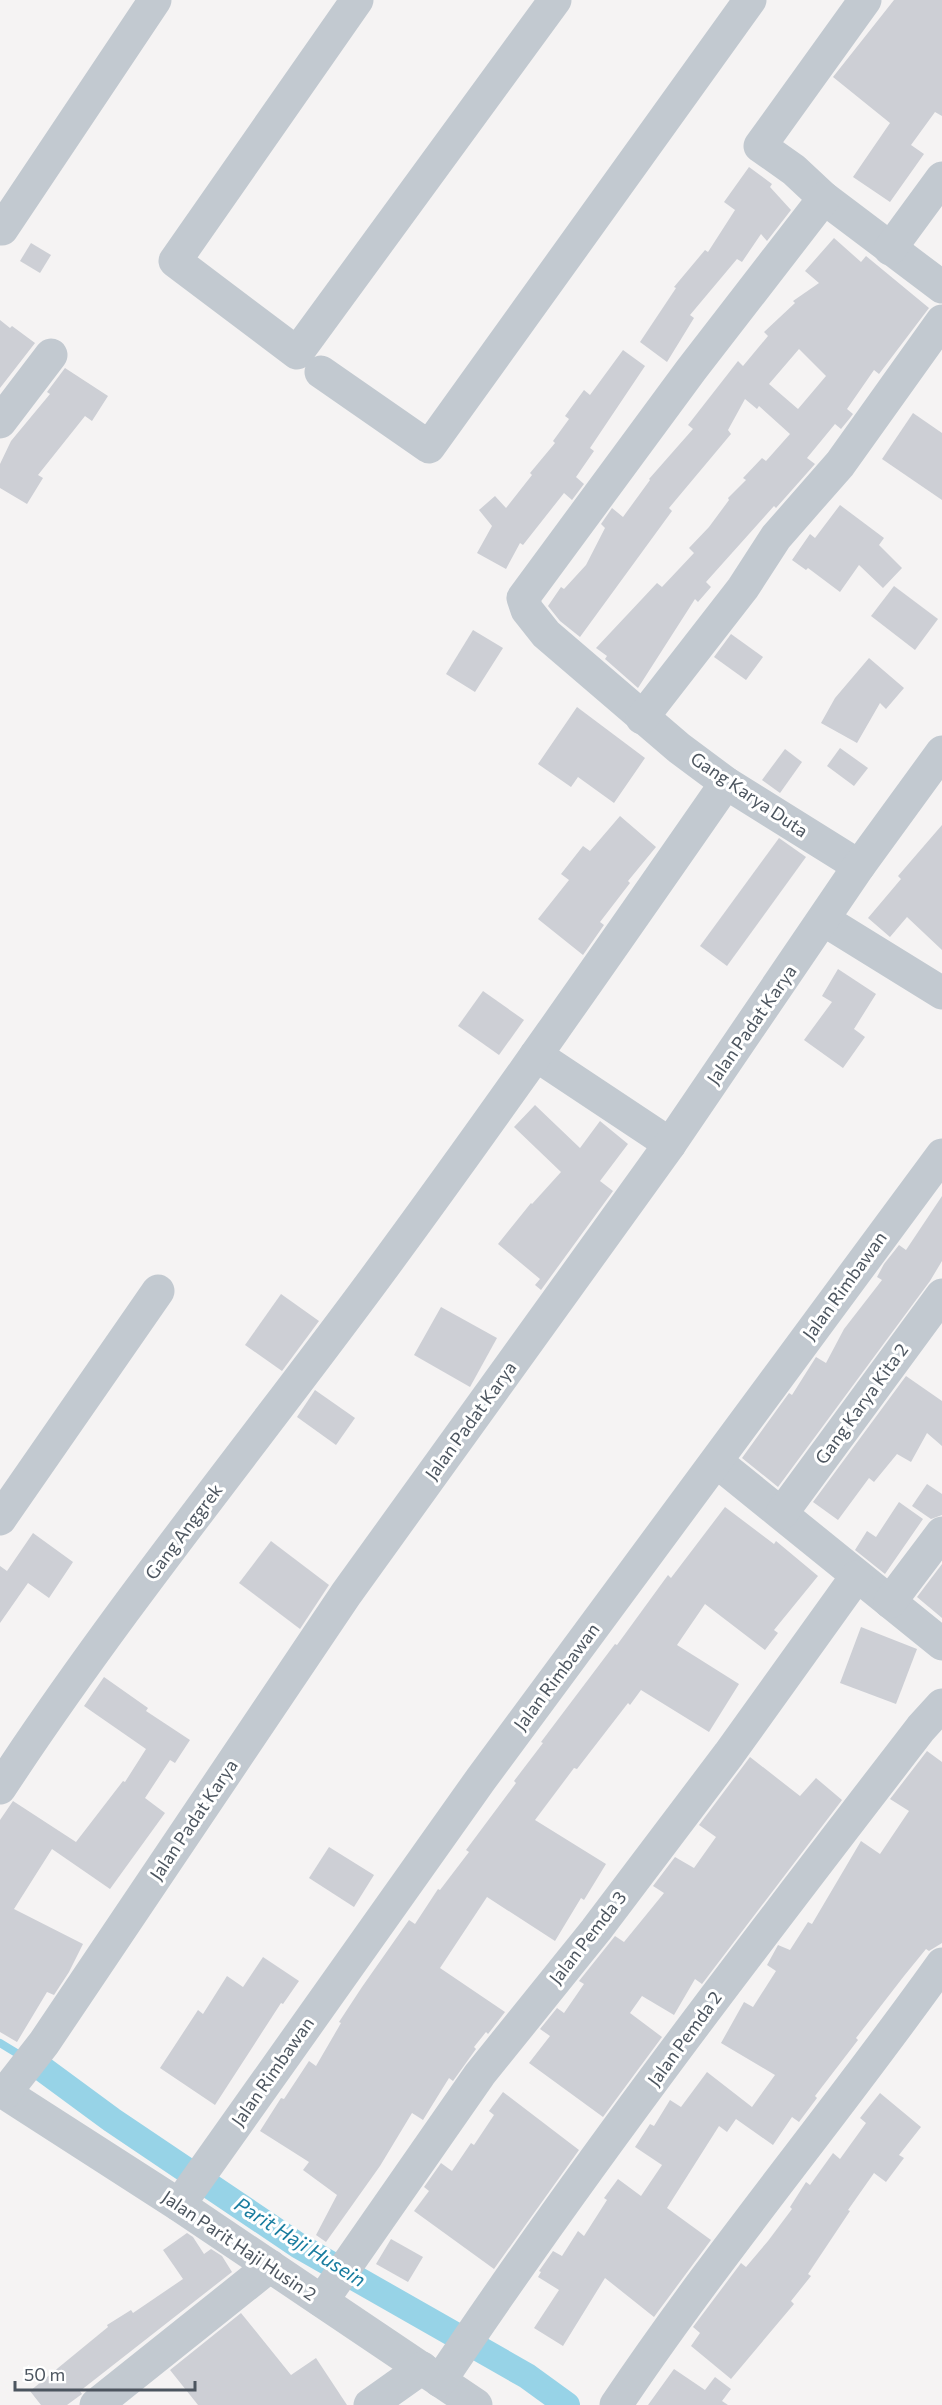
<svg xmlns="http://www.w3.org/2000/svg" width="942" height="2405" viewBox="0 0 942 2405" font-family="Commissioner,sans-serif">
<style>
.lines{fill:none;stroke-linecap:round;stroke-linejoin:round}
.stream{stroke:#97d3e7;stroke-width:8}
.canal{stroke:#97d3e7;stroke-width:26}
.building{fill:#cdcfd5;fill-rule:evenodd}
.minor{stroke:#c2c9d0;stroke-width:33}
.labels{text-anchor:middle;stroke-width:6;stroke-linejoin:round;paint-order:stroke}
.street-label{font-size:18px;fill:#4c555f;stroke:#fff}
.water-label{font-size:20px;font-style:italic;fill:#187c9f;stroke:#fff}
</style>
<rect width="100%" height="100%" fill="#f5f3f3"/>
<g class="lines">
<path class="stream" d="M0,2043l23,14"/>
<path class="canal" d="M40,2067l72,53 187,126 228,130 40,29"/>
</g>
<g class="building">
<path d="M894,0h48v116l-7,-4 -24,33 13,9 -34,48 -37,-25 37,-54 -57,-46z"/>
<path d="M749,167l23,17 -2,3 21,23 -24,31 -6,-7 -19,28 -5,-3 -47,56 4,3 -27,44 -27,-20 36,-54 -2,-1 31,-37 3,2 27,-42 -11,-8z"/>
<path d="M834,238l27,24 5,-6 63,52 -50,66 -5,-4 -27,39 6,5 -3,4 -9,11 -6,-5 -28,34 8,6 -39,44 -2,-2 -68,76 5,5 -13,15 -3,-3 -57,89 -33,-29 2,-3 -11,-8 61,-65 5,4 32,-34 -5,-5 20,-21 20,-27 -1,-2 18,-18 -3,-2 19,-20 4,3 24,-27 -31,-28 -2,3 -12,-10 -17,31 3,4 -62,74 3,3 -92,126 -20,-16 -12,-15 13,-19 3,2 22,-24 19,-37 -4,-4 11,-16 11,9 27,-37 -1,-1 44,-50 -5,-4 50,-64 5,5 25,-30 -4,-4 31,-29 -2,-2 26,-18 -14,-12zM799,349l27,27 -28,33 -29,-25z"/>
<path d="M31,243l20,12 -11,18 -20,-12z"/>
<path d="M0,320l10,8 2,-2 23,17 -35,45z"/>
<path d="M623,350l22,16 -55,82 4,3 -18,26 8,7 -12,16 -8,-7 -41,52 -3,-2 -14,26 -29,-16 15,-27 -13,-16 16,-14 11,12 26,-33 -2,-2 25,-30 -2,-2 16,-22 -4,-3 19,-26 6,5z"/>
<path d="M65,368l43,28 -16,25 -7,-5 -47,59 5,3 -16,26 -27,-16v-24l11,-23 39,-47 -3,-2z"/>
<path d="M913,413l29,20v67l-60,-41z"/>
<path d="M840,505l44,33 -5,7 23,23 -19,20 -24,-23 -19,27 -32,-24 -2,2 -14,-10 18,-26 5,4z"/>
<path d="M894,586l44,33 -23,31 -44,-34z"/>
<path d="M473,630l30,18 -28,44 -29,-18z"/>
<path d="M731,634l32,23 -17,23 -32,-23z"/>
<path d="M869,658l35,30 -18,21 -6,-6 -23,40 -36,-20 14,-25z"/>
<path d="M577,707l68,51 -31,45 -36,-26 -7,10 -33,-23z"/>
<path d="M840,748l28,20 -14,18 -27,-20z"/>
<path d="M785,749l17,13 -22,31 -18,-13z"/>
<path d="M620,816l36,31 -28,34 2,2 -30,39 4,3 -21,30 -45,-36 31,-39 -8,-6 22,-28 7,5z"/>
<path d="M942,825v125l-35,-33 -17,20 -22,-19 33,-39 -3,-3z"/>
<path d="M779,838l27,19 -79,109 -27,-20z"/>
<path d="M838,969l38,25 -22,35 11,8 -22,31 -39,-28 28,-38 -10,-6z"/>
<path d="M483,991l41,29 -25,35 -41,-29z"/>
<path d="M535,1105l45,43 20,-27 28,23 -28,37 13,10 -72,99 -6,-5 5,-6 -42,-35 33,-41 1,1 29,-32 -47,-45z"/>
<path d="M942,1196v65l-12,20 -152,206 -36,-29 47,-65 3,2 24,-38 10,6 18,-34 38,-49 -5,-3 7,-13 15,-19 7,5z"/>
<path d="M281,1294l38,27 -37,50 -37,-26z"/>
<path d="M441,1307l56,31 -27,49 -56,-32z"/>
<path d="M906,1376l36,25v45l-15,-13 -16,29 -14,-8 -23,28 -5,-4 -31,42 -25,-18z"/>
<path d="M315,1390l40,28 -19,27 -39,-28z"/>
<path d="M927,1484l15,10v21l-11,4 -19,-13z"/>
<path d="M899,1502l24,17 -38,55 -30,-24 12,-19 9,6z"/>
<path d="M725,1507l49,37 2,-3 42,35 -44,54 4,3 -13,17 -60,-46 -28,41 62,39 -30,48 -68,-42 -11,15 -2,-2 -51,66 -3,-1 -39,52 71,44 -22,36 -3,-2 -26,43 -68,-44 -47,71 65,44 -17,22 -2,-2 -12,15 2,2 -23,32 -4,-3 -26,42 -11,-7 -32,53 -54,76 -10,-7 21,-40 -34,-25 6,-8 -49,-31 21,-33 3,1 25,-38 7,5 25,-43 -2,-1 23,-35 47,-67 6,4 23,-35 2,1 29,-38 -3,-2 50,-67 -2,-2 29,-38 -2,-1 74,-98 2,1 51,-70 3,3z"/>
<path d="M33,1533l40,29 -24,36 -21,-15 -28,40v-57l7,5z"/>
<path d="M271,1541l58,44 -29,44 -61,-46z"/>
<path d="M942,1564v54l-25,-21z"/>
<path d="M861,1627l56,22 -21,55 -56,-21z"/>
<path d="M104,1677l44,31 -2,3 44,29 -15,23 -5,-3 -25,38 20,15 -55,76 -58,-40 -38,60 69,35 -14,28 -15,23 -7,-3 -30,50 -17,-10v-212l13,-19 63,41 47,-61 2,1 21,-33 -62,-43z"/>
<path d="M927,1751l15,11v181l-13,8 -3,-2 -22,27 -48,62 2,2 -43,56 2,2 -18,24 -7,-5 -19,28 -37,-26 -9,13 -8,-6 -52,82 44,32 -57,77 -49,-39 -42,68 -29,-18 25,-38 -21,-13 3,-5 -2,-1 14,-20 9,5 16,-25 6,5 23,-36 -3,-2 14,-19 23,17 21,-31 -27,-18 15,-23 4,2 16,-26 11,7 26,-35 45,35 23,-32 -54,-32 23,-41 9,5 23,-36 -9,-6 11,-20 12,5 18,-28 4,2 49,-83 19,13 29,-43 -19,-12z"/>
<path d="M750,1757l50,39 16,-18 26,22 -140,184 -7,-5 -21,36 -32,-19 -12,17 32,24 -59,80 -74,-54 21,-27 -10,-7 17,-21 7,5 20,-29 -5,-3 36,-45 9,6 40,-49 -11,-7 22,-29 19,11 22,-31 -17,-12z"/>
<path d="M329,1847l45,28 -20,32 -45,-29z"/>
<path d="M263,1957l36,24 -16,23 -2,-1 -66,102 -55,-37 38,-58 5,4 24,-38 16,11z"/>
<path d="M503,2092l76,58 -85,119 -80,-58 15,-20 -5,-4 17,-24 11,8 19,-28 3,2 20,-30 -5,-4z"/>
<path d="M880,2093l41,34 -22,28 5,3 -18,24 -12,-9 -26,37 2,1 -42,63 3,2 -20,25 3,3 -63,75 -40,-33 9,-13 -7,-6 48,-64 5,4 22,-26 24,-32 -2,-2 16,-25 4,3 23,-32 7,6 26,-36 -6,-5z"/>
<path d="M187,2233l6,4 11,17 7,-5 11,7 10,16 -152,119 2,3 -15,11h-26l-11,-14 78,-64 -1,-2 24,-15 2,3 50,-34 -20,-29z"/>
<path d="M391,2239l32,18 -15,25 -32,-18z"/>
<path d="M241,2313l50,62 25,-17 31,47h-149l-28,-35z"/>
<path d="M674,2369l31,21 10,-13 16,12 -9,12 6,4h-80z"/>
</g>
<g class="lines">
<g class="minor">
<path d="M357,0l-182,261 122,92 258,-353"/>
<path d="M865,0l-105,146 34,24 30,28 118,89"/>
<path d="M824,198l-133,172 -168,228 4,12 19,24 133,114 47,35 133,83"/>
<path d="M0,227l2,2 153,-229"/>
<path d="M890,249l52,-71"/>
<path d="M321,372l108,75 321,-447"/>
<path d="M0,422l51,-67"/>
<path d="M642,718l101,-130 33,-51 64,-73 102,-143"/>
<path d="M824,920l118,73"/>
<path d="M536,1055l134,89"/>
<path d="M717,1462l225,182"/>
<path d="M782,1513l160,-218"/>
<path d="M0,1519l158,-228"/>
<path d="M890,1602l52,-69"/>
<path d="M0,1788c115,-175 248,-338 373,-507 121,-164 237,-331 353,-498"/>
<path d="M0,2090l179,115 297,200"/>
<path d="M5,2093l39,-50 302,-449 324,-450 189,-278 83,-114"/>
<path d="M179,2205l302,-426 461,-624"/>
<path d="M322,2301l158,-227 116,-144 133,-176 127,-177"/>
<path d="M440,2381c151,-225 316,-439 481,-653l21,-23"/>
<path d="M96,2405l174,-139"/>
<path d="M370,2405l52,-37"/>
<path d="M616,2405c102,-152 220,-292 326,-441"/>
</g>
</g>
<g class="labels">
<g class="street-label">
<text transform="translate(749 795) rotate(34)" y="6">Gang Karya Duta</text>
<text transform="translate(752 1025) rotate(-55)" y="6">Jalan Padat Karya</text>
<text transform="translate(845 1286) rotate(-54)" y="6">Jalan Rimbawan</text>
<text transform="translate(862 1404) rotate(-54)" y="6">Gang Karya Kita 2</text>
<text transform="translate(471 1421) rotate(-54)" y="6">Jalan Padat Karya</text>
<text transform="translate(184 1532) rotate(-53)" y="6">Gang Anggrek</text>
<text transform="translate(557 1677) rotate(-53)" y="6">Jalan Rimbawan</text>
<text transform="translate(194 1820) rotate(-56)" y="6">Jalan Padat Karya</text>
<text transform="translate(588 1938) rotate(-52)" y="6">Jalan Pemda 3</text>
<text transform="translate(685 2039) rotate(-54)" y="6">Jalan Pemda 2</text>
<text transform="translate(273 2072) rotate(-55)" y="6">Jalan Rimbawan</text>
<text transform="translate(239 2246) rotate(34)" y="6">Jalan Parit Haji Husin 2</text>
</g>
<g class="water-label">
<text transform="translate(300 2242) rotate(32)" y="7">Parit Haji Husein</text>
</g>
</g>
<path d="M15 2381v9h180v-9" fill="none" stroke="#4c555f" stroke-width="3"/>
<text x="24" y="2381" font-size="18" fill="#4c555f" stroke="#ffffff" stroke-width="4.5" paint-order="stroke">50 m</text>
</svg>
